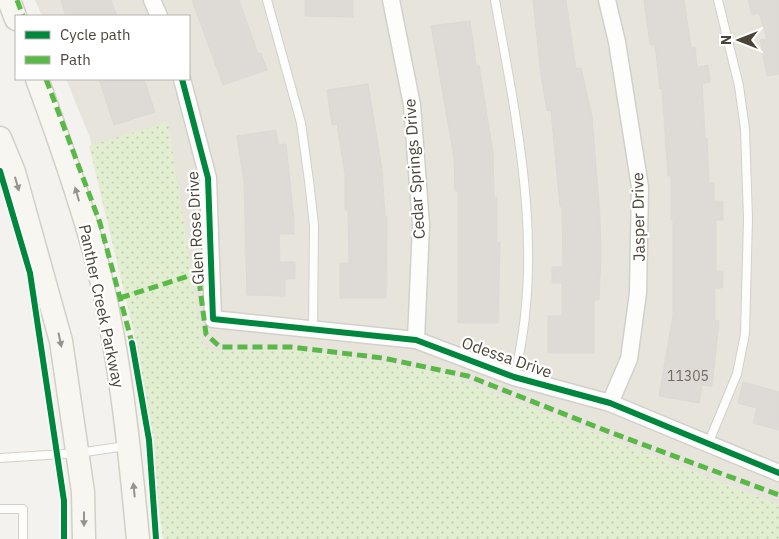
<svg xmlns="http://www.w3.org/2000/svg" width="779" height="539" viewBox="0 0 779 539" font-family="'IBM Plex Sans',sans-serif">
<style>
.residential{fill:#e7e4dc}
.green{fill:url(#green-dots)}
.building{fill:#dedbd6;stroke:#dcd9d4}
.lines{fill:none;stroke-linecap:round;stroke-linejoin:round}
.service-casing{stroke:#d2d0cb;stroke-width:10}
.minor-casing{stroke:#d2d0cb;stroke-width:19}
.secondary-casing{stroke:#d3cfc5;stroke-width:25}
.service{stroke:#fdfdfc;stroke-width:8}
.minor{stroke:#fdfdfc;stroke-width:16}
.secondary{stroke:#f7f6f1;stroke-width:22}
.quiet{stroke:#58b947;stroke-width:5;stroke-dasharray:10 5;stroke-linecap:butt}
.cycleway-casing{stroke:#fff;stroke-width:9}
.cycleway{stroke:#00873e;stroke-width:6}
.oneway{fill:#98948c}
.labels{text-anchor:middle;stroke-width:4.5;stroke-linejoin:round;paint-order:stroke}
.number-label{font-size:14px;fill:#706a61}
.street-label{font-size:16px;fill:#4b4439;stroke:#fff}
</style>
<defs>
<pattern id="green-dots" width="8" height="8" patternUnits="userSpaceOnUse" patternTransform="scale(1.25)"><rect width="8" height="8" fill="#e1eecf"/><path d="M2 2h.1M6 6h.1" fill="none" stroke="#c3cdb2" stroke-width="1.8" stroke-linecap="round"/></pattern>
</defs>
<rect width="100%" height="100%" fill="#f4f2ee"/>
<path class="residential" d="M35,0h744v505l-334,-131 -81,-15 -74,-9 -77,1 -10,-6 -67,-4 -46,-203 -24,-59h123v-63h-147z"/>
<path class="green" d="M168,122l35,223 10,6 77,-1 74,9 81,15 334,131v34h-616l-27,-198 -47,-195z"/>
<g class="building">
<path d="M61,0h50l6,16h-51z"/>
<path d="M192,0h47l19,54 3,-1 6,17 -44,15z"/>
<path d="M305,0h48v17l-48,-1z"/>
<path d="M533,0h33l10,69 5,-1 11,49 8,101 1,37 -2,45h-5v53h-46v-37h14v-33h-10v-16h11l-1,-61 -2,1 -9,-97 -4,1 -6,-36z"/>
<path d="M644,0h40l7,48 4,-1 2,20 11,-2 2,17 -8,1 3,55h2l2,45h5v18h9v19h-7v51h7l-1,17h-7v32l4,1 -7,65 -10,-1 -3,18 -40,-7 14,-80v-96h-2v-44h-3l-6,-88 -2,1 -5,-45 -5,1z"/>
<path d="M748,0h31v74l-12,2 -7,-36 7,-1 -8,-26 -7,2z"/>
<path d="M470,21l6,44h3l14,88 1,44h3v45h3l-2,81h-40v-132h-3l-1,-34 -23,-131z"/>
<path d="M99,79h45l11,33 -41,13z"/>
<path d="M368,84l14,86 3,47h2l-1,81h-46v-35h9l-1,-53h-3v-36l-8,-50 -5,1 -5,-35z"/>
<path d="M276,130l2,15 8,-1 8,77v13h-15l1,28h15v17h-10v17l-38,-1 -3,-113 -7,-46z"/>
<path d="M743,382l36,10v38l-26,-7 4,-15 -19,-5z"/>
</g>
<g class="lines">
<defs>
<g id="service">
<path d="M267,0l34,123 8,58 5,44 -1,104"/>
<path d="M495,0c22,123 51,253 19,377"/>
<path d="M708,444l29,-70 8,-40 3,-115 -3,-90 -6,-43 -21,-86"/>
<path d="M0,458l78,-5 48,-7"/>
<path d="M0,509h23v30"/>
</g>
<g id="minor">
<path d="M152,0l7,16"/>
<path d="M391,0l21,105 9,120 -5,115"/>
<path d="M607,0l10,42 23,145 -2,106 -9,66 -19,44"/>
<path d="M182,79l26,99 5,141 203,21 98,37 96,26 169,70"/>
</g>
<g id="secondary">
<path d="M9,0l7,19"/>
<path d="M37,79c21,57 41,114 57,172 25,94 35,192 44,288"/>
<path d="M0,138l14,34 47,169 22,151 1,47"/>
</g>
</defs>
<use href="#service" class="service-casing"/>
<use href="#minor" class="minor-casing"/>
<use href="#secondary" class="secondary-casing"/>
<use href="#service" class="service"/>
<use href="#minor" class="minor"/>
<use href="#secondary" class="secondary"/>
<g class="quiet">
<path d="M17,0l6,16"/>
<path d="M46,79l54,144 32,120"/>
<path d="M120,298l78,-25 8,61 14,13h71l92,11 85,18 144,57 167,62"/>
</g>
<defs>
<g id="cycleway">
<path d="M182,79l26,99 5,141 203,21 98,37 96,26 169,70"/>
<path d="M0,171l30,102 34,228v38"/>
<path d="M132,343l17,97 7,99"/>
</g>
</defs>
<use href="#cycleway" class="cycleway-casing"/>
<use href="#cycleway" class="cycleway"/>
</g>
<defs><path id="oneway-solid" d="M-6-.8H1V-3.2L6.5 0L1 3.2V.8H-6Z" transform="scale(1.25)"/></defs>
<g class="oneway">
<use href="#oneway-solid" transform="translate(17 184) rotate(74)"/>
<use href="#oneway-solid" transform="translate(77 194) rotate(-106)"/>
<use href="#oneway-solid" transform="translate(60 340) rotate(78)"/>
<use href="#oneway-solid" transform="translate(134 490) rotate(-96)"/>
<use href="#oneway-solid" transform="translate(84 519) rotate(90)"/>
</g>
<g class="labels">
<g class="number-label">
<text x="688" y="381">11305</text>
</g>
<g class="street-label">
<text transform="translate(414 169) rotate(-94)" y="6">Cedar Springs Drive</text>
<text transform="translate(638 217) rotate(-91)" y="6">Jasper Drive</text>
<text transform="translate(195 228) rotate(-93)" y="6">Glen Rose Drive</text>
<text transform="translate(102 306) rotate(78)" y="6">Panther Creek Parkway</text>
<text transform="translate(507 357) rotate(19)" y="6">Odessa Drive</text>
</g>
</g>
<rect x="15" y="15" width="175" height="65" fill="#ffffff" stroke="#b7b4b0"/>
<rect x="25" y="31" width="25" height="8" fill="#00873e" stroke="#b7b4b0"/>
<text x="60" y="40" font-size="15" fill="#4b4439">Cycle path</text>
<rect x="25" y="56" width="25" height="8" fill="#58b947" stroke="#b7b4b0"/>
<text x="60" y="65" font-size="15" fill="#4b4439">Path</text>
<g transform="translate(739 40) rotate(270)" stroke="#ffffff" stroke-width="4" paint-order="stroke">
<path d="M0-4L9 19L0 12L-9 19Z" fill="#4b4439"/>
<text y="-8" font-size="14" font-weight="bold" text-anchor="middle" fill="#4b4439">N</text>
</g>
</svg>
